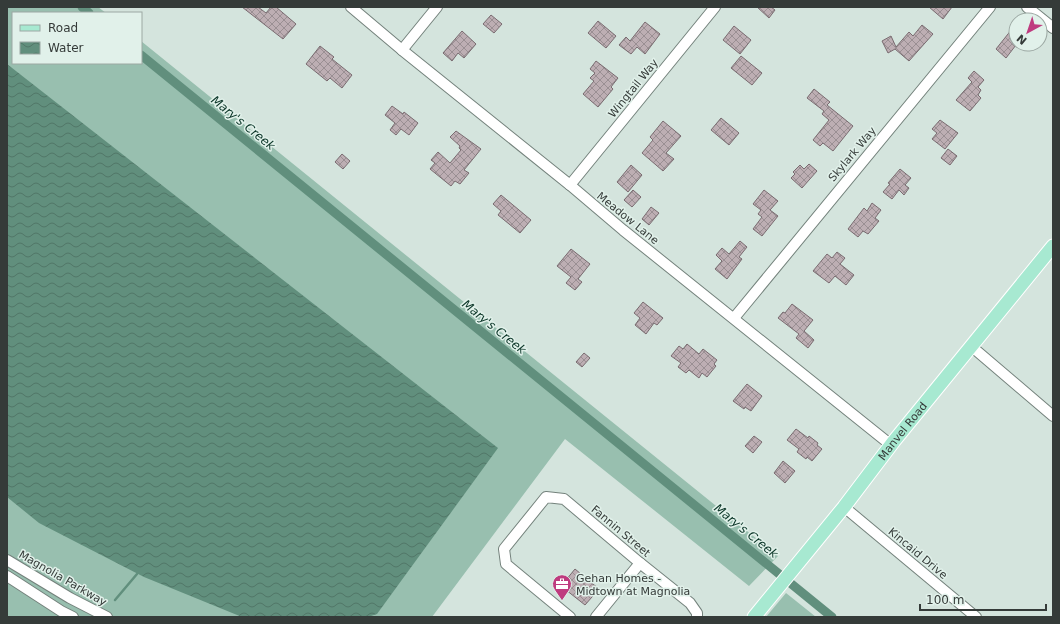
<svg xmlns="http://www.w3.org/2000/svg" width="1060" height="624" viewBox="0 0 1060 624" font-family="'DejaVu Sans',sans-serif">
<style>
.grass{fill:#98bfaf}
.water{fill:url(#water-waves)}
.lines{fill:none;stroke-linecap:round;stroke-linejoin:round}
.stream{stroke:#618f7d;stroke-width:2.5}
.canal{stroke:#618f7d;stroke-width:9}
.building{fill:url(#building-cross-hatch);stroke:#796b70}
.minor-casing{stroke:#74827c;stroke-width:12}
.major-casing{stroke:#fff;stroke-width:15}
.minor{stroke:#fff;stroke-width:10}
.major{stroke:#a7e9d1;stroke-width:13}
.labels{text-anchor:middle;stroke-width:3;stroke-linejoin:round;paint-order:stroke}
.street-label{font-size:11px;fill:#353b39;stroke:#e1f1ea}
.poi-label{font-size:11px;fill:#353b39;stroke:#e1f1ea;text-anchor:start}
.water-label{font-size:12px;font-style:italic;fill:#093426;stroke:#e1f1ea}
</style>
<defs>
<pattern id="water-waves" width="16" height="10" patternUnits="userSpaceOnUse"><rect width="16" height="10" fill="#618f7d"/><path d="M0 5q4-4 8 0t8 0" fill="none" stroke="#517667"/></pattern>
<pattern id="building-cross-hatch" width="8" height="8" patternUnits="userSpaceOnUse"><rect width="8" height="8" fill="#bdaeb3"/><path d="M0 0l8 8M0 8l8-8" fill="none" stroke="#9a8f93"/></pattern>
</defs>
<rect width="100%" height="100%" fill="#d4e4dd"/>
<g class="grass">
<path d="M7,7h91l8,6h-93v50h128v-22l637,515 -29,30 -184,-147 -133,178h-425z"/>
<path d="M786,593l30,24h-50z"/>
</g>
<path class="water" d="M7,64l491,384 -121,166 -9,3h-126l-98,-40 -105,-54 -32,-26z"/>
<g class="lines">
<path class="stream" d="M115,600l22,-26"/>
<g class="canal">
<path d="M82,7l7,6"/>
<path d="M141,55l691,562"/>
</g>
</g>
<g class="building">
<path d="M242,7h16l8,6 5,-6h5l20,17 -13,15z"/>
<path d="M757,7h14l4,3 -6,8z"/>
<path d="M929,7h23l-9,12z"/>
<path d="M491,15l11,9 -8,9 -11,-9z"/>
<path d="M598,21l18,15 -10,12 -18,-15z"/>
<path d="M645,22l15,12 -15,20 -8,-7 -6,7 -12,-9 7,-8 4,4z"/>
<path d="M1016,24v21l-10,13 -10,-9z"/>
<path d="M922,25l11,9 -24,27 -14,-12 -7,4 -6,-12 9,-5 5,11 13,-15 4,4z"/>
<path d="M734,26l17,14 -11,14 -17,-14z"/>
<path d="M462,31l14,13 -12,14 -6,-5 -6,8 -9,-8z"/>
<path d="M320,46l14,11 -2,2 20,16 -10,13 -12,-10 -3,3 -21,-17z"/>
<path d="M741,56l21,17 -10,12 -21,-17z"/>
<path d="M596,61l22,17 -7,9 2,2 -15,18 -15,-13 11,-13 -4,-3 5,-5 -5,-4z"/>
<path d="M974,71l10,9 -6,7 3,3 -3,5 3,3 -11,13 -14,-11 16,-18 -4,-4z"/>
<path d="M814,89l16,13 -3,3 26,21 -20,25 -10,-8 -3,3 -7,-6 16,-20 -7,-6 2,-3 -17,-13z"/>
<path d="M392,106l11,8 1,-2 14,11 -9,12 -8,-6 -5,6 -6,-5 5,-7 -10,-8z"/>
<path d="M721,118l18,15 -10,12 -18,-15z"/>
<path d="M940,120l18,13 -13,16 -13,-10 5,-6 -5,-4z"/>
<path d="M663,121l18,15 -15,17 8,6 -11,12 -21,-18 11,-13 -3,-3z"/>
<path d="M456,131l25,18 -17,21 5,3 -9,11 -5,-3 -4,5 -21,-17 5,-6 -4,-3 7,-8 12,11 11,-13 -2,-2 1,-2 -10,-9z"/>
<path d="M948,149l9,7 -7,9 -9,-7z"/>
<path d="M342,154l8,7 -7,8 -8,-7z"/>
<path d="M809,164l8,7 -15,17 -11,-10 4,-4 -2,-2 7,-7 4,4z"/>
<path d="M631,165l11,10 -14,17 -11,-10z"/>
<path d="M900,169l11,9 -6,7 4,3 -5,7 -5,-5 -7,9 -9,-7 7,-8 -2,-1z"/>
<path d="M633,190l8,7 -9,10 -8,-7z"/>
<path d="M764,190l14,11 -8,9 8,6 -16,20 -9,-7 9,-12 -4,-3 3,-4 -8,-6z"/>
<path d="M501,195l30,25 -11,13 -22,-18 3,-4 -8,-7z"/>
<path d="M872,203l9,7 -6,8 4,3 -11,13 -5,-3 -5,6 -10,-8 16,-21 3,3z"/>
<path d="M651,207l8,6 -10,12 -7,-6z"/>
<path d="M740,241l7,6 -8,10 3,2 -15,20 -12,-10 7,-8 -6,-6 6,-7 7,6z"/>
<path d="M571,249l19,15 -12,15 4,3 -7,8 -9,-7 5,-6 -14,-11z"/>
<path d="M837,252l8,6 -5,6 14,11 -8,10 -11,-9 -6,7 -16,-12 14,-17 5,4z"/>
<path d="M643,302l20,16 -6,7 -3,-2 -8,11 -11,-9 5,-7 -6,-5z"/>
<path d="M792,304l21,16 -9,11 10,9 -6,8 -12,-10 3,-4 -21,-16 5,-6 2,1z"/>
<path d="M687,344l12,10 4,-5 14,11 -3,4 2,2 -9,11 -5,-4 -3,5 -10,-8 -3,3 -8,-6 3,-4 -10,-7 8,-10 4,3z"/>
<path d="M584,353l6,5 -8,9 -6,-5z"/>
<path d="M747,384l15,12 -11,15 -6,-4 -1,2 -11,-8z"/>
<path d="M796,429l12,9 1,-2 9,7 -1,2 5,4 -10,12 -5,-4 -1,2 -9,-7 2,-3 -12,-9z"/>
<path d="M754,436l8,6 -9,11 -8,-7z"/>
<path d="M783,461l12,10 -10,12 -11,-10z"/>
<path d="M575,569l24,20 -14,16 -24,-19z"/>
</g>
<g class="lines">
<defs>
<g id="minor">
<path d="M351,7l51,43 168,135 53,45 268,215"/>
<path d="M1027,7l26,21"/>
<path d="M402,50l35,-43"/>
<path d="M570,185l145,-178"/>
<path d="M734,318l256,-311"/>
<path d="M971,346l82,70"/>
<path d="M844,507l132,110"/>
<path d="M7,560l63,38 37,19"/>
<path d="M7,576l54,35 12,6"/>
<path d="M570,617l-64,-53 -2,-15 42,-52 18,2 76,64 50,40 7,10v4"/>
<path d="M596,617l44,-54"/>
</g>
<g id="major">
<path id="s1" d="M754,617l90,-110 50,-66 159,-195"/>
</g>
</defs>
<use href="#minor" class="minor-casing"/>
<use href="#major" class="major-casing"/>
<use href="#minor" class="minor"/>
<use href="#major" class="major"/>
</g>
<defs>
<symbol id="office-pin" viewBox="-11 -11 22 30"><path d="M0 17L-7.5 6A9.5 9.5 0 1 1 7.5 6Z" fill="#bf3b7f" stroke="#e1f1ea"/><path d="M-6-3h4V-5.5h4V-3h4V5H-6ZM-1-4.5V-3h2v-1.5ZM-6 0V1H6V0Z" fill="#fff"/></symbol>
</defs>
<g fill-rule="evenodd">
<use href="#office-pin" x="551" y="573" width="22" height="30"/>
</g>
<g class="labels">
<g class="street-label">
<text transform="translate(633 88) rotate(-51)" y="4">Wingtail Way</text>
<text transform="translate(852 154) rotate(-50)" y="4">Skylark Way</text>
<text transform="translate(628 218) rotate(39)" y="4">Meadow Lane</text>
<text dy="4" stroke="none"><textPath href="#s1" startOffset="238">Manvel Road</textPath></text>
<text transform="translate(621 531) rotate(40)" y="4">Fannin Street</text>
<text transform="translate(918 553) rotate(40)" y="4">Kincaid Drive</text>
<text transform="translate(63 578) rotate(30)" y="4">Magnolia Parkway</text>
</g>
<g class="poi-label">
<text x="576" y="582">Gehan Homes -<tspan x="576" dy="13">Midtown at Magnolia</tspan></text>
</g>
<g class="water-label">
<text transform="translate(243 123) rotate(39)" y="4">Mary's Creek</text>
<text transform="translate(494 327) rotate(39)" y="4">Mary's Creek</text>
<text transform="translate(746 531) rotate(39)" y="4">Mary's Creek</text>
</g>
</g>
<rect width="1060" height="624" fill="none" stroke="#353b39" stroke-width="16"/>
<rect x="12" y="12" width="130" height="52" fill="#e1f1ea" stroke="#9ca8a3"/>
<rect x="20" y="25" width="20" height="6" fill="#a7e9d1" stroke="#9ca8a3"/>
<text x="48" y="32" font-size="12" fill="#353b39">Road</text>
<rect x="20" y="42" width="20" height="12" fill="url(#water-waves)" stroke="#9ca8a3"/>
<text x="48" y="52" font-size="12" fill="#353b39">Water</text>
<g transform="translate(1028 32) rotate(220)"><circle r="19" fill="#e1f1ea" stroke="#9ca8a3"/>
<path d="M0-3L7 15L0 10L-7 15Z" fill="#bf3b7f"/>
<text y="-6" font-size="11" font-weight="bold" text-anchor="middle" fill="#353b39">N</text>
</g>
<path d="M920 604v6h126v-6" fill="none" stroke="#353b39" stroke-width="2"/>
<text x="926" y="604" font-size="12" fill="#353b39" stroke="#e1f1ea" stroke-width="3" paint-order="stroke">100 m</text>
</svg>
